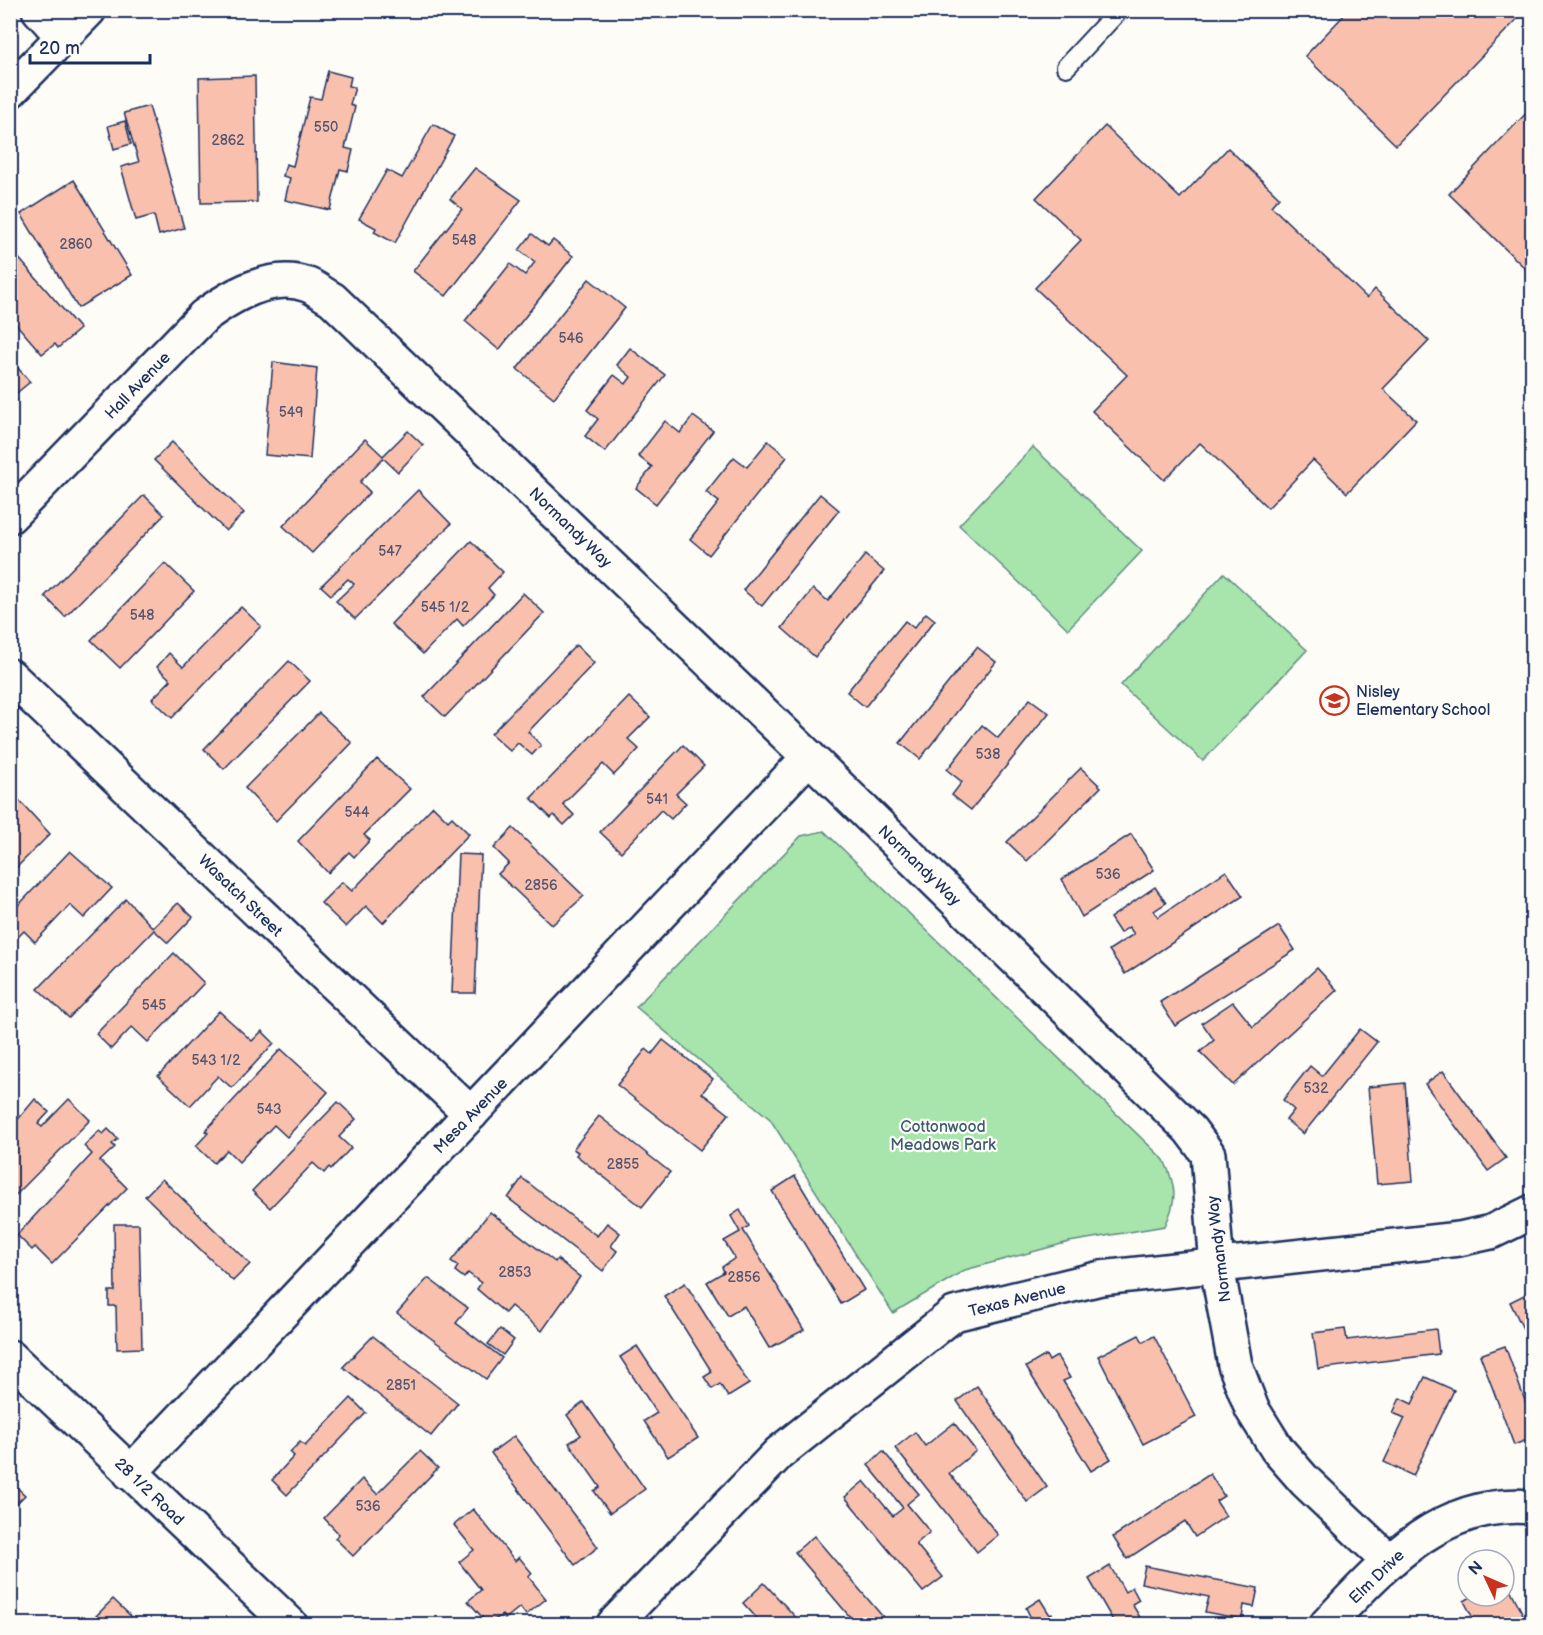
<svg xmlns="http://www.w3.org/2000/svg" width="1543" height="1635" viewBox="0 0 1543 1635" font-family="'Balsamiq Sans',sans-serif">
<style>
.green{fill:#a7e5ac;stroke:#618a85;stroke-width:1.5}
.building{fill:#f9c1ad;stroke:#1b2f5e;stroke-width:1.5}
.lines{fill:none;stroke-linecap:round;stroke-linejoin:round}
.lane-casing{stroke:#1b2f5e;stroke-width:22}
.street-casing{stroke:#1b2f5e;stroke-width:38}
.secondary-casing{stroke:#1b2f5e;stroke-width:38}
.lane{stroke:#fdfcf7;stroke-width:18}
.street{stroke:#fdfcf7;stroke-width:33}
.secondary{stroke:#fdfcf7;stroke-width:33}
.labels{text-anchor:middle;stroke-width:4.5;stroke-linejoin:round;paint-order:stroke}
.number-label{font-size:14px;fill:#525472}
.street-label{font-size:16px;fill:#1b2f5e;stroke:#fdfcf7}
.poi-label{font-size:16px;fill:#1b2f5e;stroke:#fdfcf7;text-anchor:start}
.park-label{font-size:16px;fill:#3e5c72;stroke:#fdfcf7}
</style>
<rect width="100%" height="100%" fill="#fdfcf7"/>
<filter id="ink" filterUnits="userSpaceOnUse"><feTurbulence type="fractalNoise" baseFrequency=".0167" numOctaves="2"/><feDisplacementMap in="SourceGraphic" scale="12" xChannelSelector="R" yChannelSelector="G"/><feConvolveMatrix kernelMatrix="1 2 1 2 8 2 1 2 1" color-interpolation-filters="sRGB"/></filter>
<g filter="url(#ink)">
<g class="green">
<path d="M1033,447l109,104 -74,78 -109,-104z"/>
<path d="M1224,573l83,77 -104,111 -82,-76z"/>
<path d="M824,831l340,329c12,26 14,39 1,66l-96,16 -104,28 -72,43 -123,-194 -134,-112 165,-171z"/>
</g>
<g class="building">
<path d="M1349,10h177l-130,135 -91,-89z"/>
<path d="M328,71l23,6 -2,9 6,1 -5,18 5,2 -10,41 8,2 -5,21 -8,-2 -10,41 -45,-10 5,-22 -7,-2 3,-12 7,2 17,-69 11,2z"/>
<path d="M255,76l2,126 -56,1 -2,-125z"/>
<path d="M149,106l35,122 -25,7 -5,-20 -18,5 -15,-53 18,-5 -15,-49z"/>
<path d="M1532,107v168l-83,-81z"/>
<path d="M125,121l6,23 -17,5 -6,-23z"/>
<path d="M433,124l21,12 -59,107 -21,-11 2,-4 -17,-9 28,-49 15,8z"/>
<path d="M1105,126l75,72 48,-50 51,49 -8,9 96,92 8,-9 54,52 -46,48 33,31 -69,73 -34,-33 -45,48 -68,-65 -36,37 -72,-69 35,-36 -92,-87 46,-48 -45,-42z"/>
<path d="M475,168l46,32 -75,96 -33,-25 49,-62 -12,-10z"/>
<path d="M74,180l58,95 -54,33 -57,-94z"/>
<path d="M532,234l16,12 5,-6 20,16 -74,94 -34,-29 45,-57 15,11 10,-13 -16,-12z"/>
<path d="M10,248l70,81 -22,19 -3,-4 -13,10 -32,-37z"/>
<path d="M589,279l36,29 -71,90 -37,-29z"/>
<path d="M630,348l35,27 -60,77 -20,-16 13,-17 -11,-9 27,-35 12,9 5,-7 -14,-12z"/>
<path d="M10,359l20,23 -17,14 4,4 -7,6z"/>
<path d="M273,362l44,6 -7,91 -45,-4z"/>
<path d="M693,416l20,15 -57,73 -20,-16 16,-21 -14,-11 27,-35 15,12z"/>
<path d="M408,431l15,14 -25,27 -15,-14 -23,24 10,10 -58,61 -29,-27 82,-87 18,17z"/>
<path d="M768,441l19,16 -78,98 -19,-16 29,-37 -13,-10 28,-35 13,10z"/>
<path d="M172,442l72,71 -18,18 -72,-71z"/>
<path d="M418,490l33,34 -96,95 -19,-18 18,-17 -6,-5 -17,16 -10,-9z"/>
<path d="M820,494l19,16 -77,96 -19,-16z"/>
<path d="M144,495l20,20 -99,102 -20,-21z"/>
<path d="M471,541l32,31 -15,16 6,7 -31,31 -6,-7 -34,35 -32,-30z"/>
<path d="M865,555l19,16 -69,86 -33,-29 31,-39 15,12z"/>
<path d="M165,563l29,28 -74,77 -29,-28z"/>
<path d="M523,593l21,20 -99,104 -21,-20z"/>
<path d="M241,607l20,19 -89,92 -20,-19 19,-19 -14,-13 12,-14 14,14z"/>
<path d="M926,613l9,7 -70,87 -18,-15 58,-71 9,7z"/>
<path d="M576,645l18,18 -66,69 13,13 -9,10 -14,-12 -8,8 -19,-17z"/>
<path d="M977,647l19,15 -76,97 -20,-16z"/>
<path d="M289,661l21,20 -86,88 -20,-20z"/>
<path d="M629,697l21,20 -22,22 11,10 -25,26 -11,-11 -40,40 11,11 -10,10 -10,-10 -3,3 -20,-20z"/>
<path d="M1030,699l19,14 -78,97 -19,-15 10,-13 -15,-12 35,-45 16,13z"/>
<path d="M319,713l33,30 -76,78 -31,-33z"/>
<path d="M683,745l21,21 -28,28 10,9 -15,16 -10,-9 -40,42 -21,-20z"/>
<path d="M377,759l33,30 -46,46 6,5 -16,17 -5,-5 -21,21 -30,-32z"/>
<path d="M1081,768l20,19 -74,74 -20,-19z"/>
<path d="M18,799l32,35 -40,40v-68z"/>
<path d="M433,806l15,15 4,-4 17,17 -86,89 -17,-17 -20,21 -25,-24 21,-21 10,9z"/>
<path d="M513,828l71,68 -32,29 -54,-51 11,-11 -15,-15z"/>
<path d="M1131,834l23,36 -72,47 -20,-38z"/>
<path d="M70,851l42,37 -28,30 -14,-13 -35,37 -11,-11 -14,14v-31z"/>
<path d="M458,854l23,1 -6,138h-23z"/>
<path d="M1226,871l17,25 -118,78 -16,-24 25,-16 -5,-7 -9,6 -10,-15 45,-31 11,16 -12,8 4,6z"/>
<path d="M126,899l27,29 25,-25 15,14 -25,26 -14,-13 -85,88 -31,-29z"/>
<path d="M1279,926l16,24 -120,76 -15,-24z"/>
<path d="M174,953l30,30 -56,59 -16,-15 -21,22 -15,-15z"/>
<path d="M1317,968l20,22 -104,95 -33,-33 14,-12 -12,-17 31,-21 20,25z"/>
<path d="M219,1011l33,30 10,-10 12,12 -42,45 -14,-12 -28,30 -32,-30z"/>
<path d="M1360,1029l17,13 -74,92 -17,-14 8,-10 -11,-10 27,-34 12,10z"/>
<path d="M663,1040l50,39 -11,14 27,21 -29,36 -83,-65 29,-36 6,5z"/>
<path d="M281,1049l47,43 -41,45 -13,-12 -35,37 -12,-12 -13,13 -18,-17 12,-13 -3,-2z"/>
<path d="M1443,1071l63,87 -18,13 -63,-87z"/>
<path d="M1405,1083l8,98 -36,3 -9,-97z"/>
<path d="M35,1099l14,13 -11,12 4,3 27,-28 21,21 -80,81v-72z"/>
<path d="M338,1102l18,17 -17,18 12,11 -20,21 -2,-2 -5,6 -11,-10 -43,45 -18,-17z"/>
<path d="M599,1116l71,56 -28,35 -66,-52 2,-3 -5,-3z"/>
<path d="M108,1129l10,10 -6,5 3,3 -15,14 27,27 -75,76 -17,-17 -3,3 -15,-15 75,-81 -8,-8 15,-15 4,3z"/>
<path d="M795,1176l69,114 -23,14 -69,-113z"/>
<path d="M522,1178l75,58 10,-13 13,10 -9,13 6,5 -14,20 -95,-73z"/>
<path d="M162,1179l88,85 -17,17 -88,-85z"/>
<path d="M740,1210l9,16 -6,4 61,100 -35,18 -25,-42 -16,10 -21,-34 17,-10 -2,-5 13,-9 -11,-17 16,-9 -9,-16z"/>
<path d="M490,1212l65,50 2,-3 23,18 -38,54 -31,-25 -6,7 -28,-24 4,-6 -13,-10 -4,5 -9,-7 3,-5 -7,-5z"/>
<path d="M114,1224h25l3,124 -25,1 -1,-43h-7v-15h6z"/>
<path d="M428,1278l40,30 -12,15 46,35 -16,21 -89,-66z"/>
<path d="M685,1283l64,101 -21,13 -8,-13 -8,5 -8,-12 8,-5 -48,-76z"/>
<path d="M1532,1291v56l-22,-45z"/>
<path d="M500,1329l14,11 -11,15 -15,-11z"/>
<path d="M1345,1329l2,11 89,-11 3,25 -121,15 -5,-36z"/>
<path d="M1139,1335l4,7 11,-6 42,81 -53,27 -45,-88z"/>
<path d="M373,1336l85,67 -27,33 -88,-69z"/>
<path d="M637,1346l61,92 -30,19 -24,-36 13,-8 -37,-56z"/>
<path d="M1505,1346l27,74v18l-18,7 -34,-90z"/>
<path d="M1046,1355l3,6 8,-5 13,22 -7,3 48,78 -20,12 -65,-104z"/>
<path d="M1425,1377l29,13 -41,86 -29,-14 21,-44 -12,-5 7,-15 12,6z"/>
<path d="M977,1386l70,101 -20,15 -70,-101z"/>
<path d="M351,1398l15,15 -79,82 -15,-15 22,-24 -4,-4 10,-10 5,4z"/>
<path d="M584,1402l61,87 -35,24 -16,-22 6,-4 -31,-44 12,-8 -14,-20z"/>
<path d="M954,1423l22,28 -27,22 49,62 -21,17 -82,-104 20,-16 10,14z"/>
<path d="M514,1436l84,111 -23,18 -84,-112z"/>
<path d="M420,1451l18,17 -85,88 -18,-18 4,-4 -15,-16 38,-39 15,15z"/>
<path d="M883,1451l36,43 -12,10 23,28 -14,12 27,33 -20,15 -78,-95 19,-16 29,35 10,-8 -35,-43z"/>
<path d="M1210,1474l14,22 -8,5 10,15 -31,21 -10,-16 -58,38 -14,-22z"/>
<path d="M10,1481l15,14 -15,15z"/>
<path d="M473,1509l42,52 4,-4 13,16 -4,3 18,23 -20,16 -6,-8 -15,12 -3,-4 -14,9 -20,-23 13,-11 -22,-28 15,-12 -20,-25z"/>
<path d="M814,1536l75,88h-33l-61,-72z"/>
<path d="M1110,1566l15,26 7,-5 7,13 -7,4 12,20h-29l-26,-45z"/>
<path d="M1145,1566l113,22 -4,19 -10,-2 -2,14 -37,-7 4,-15 -68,-14z"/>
<path d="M1505,1579l23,45h-52l-12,-23 9,-5h31z"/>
<path d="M764,1583l38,41h-40l-19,-21z"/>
<path d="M113,1599l26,25h-51z"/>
<path d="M1040,1599l10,16 2,-1 6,10h-24l-8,-16z"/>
</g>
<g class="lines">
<defs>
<path id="lane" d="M1066,67l53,-57"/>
<g id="street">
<path d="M39,10l24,27"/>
<path d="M10,516l194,-200c27,-20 68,-45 104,-31 8,3 16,10 24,14l477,458 381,373 18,24 9,113 18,98 17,44 25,40 28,32 83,79"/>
<path d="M10,676l461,438"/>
<path d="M130,1473l679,-716"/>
<path d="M614,1624l165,-171 175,-139 147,-36 358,-39 32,-7 41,-20"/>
<path d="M1327,1624c56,-59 115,-126 205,-117"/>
</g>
<g id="secondary">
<path d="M10,91l79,-81"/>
<path d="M10,1357l280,267"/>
</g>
</defs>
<use href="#lane" class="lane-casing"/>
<use href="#street" class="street-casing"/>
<use href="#secondary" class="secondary-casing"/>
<use href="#lane" class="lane"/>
<use href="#street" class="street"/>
<use href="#secondary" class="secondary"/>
</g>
</g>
<defs>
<symbol id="school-ring" viewBox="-11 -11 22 22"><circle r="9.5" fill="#fdfcf7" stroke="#c8321e" stroke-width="1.5"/><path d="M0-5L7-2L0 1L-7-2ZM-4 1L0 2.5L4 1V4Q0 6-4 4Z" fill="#c8321e"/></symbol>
</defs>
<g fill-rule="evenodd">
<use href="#school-ring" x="1318" y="684" width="33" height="33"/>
</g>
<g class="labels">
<g class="number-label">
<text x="326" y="132">550</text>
<text x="228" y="145">2862</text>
<text x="464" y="245">548</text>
<text x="76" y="249">2860</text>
<text x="571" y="343">546</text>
<text x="291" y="417">549</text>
<text x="390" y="556">547</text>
<text x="445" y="612">545 1/2</text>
<text x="142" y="620">548</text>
<text x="988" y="759">538</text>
<text x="657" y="804">541</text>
<text x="357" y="817">544</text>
<text x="1108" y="879">536</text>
<text x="541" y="890">2856</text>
<text x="154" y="1010">545</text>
<text x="216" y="1065">543 1/2</text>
<text x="1316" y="1093">532</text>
<text x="269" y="1114">543</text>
<text x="623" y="1169">2855</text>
<text x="515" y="1277">2853</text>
<text x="744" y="1282">2856</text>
<text x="401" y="1390">2851</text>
<text x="368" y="1511">536</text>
</g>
<g class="street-label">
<text transform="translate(137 385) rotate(-46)" y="6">Hall Avenue</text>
<text transform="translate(571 527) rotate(44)" y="6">Normandy Way</text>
<text transform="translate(920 865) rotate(44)" y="6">Normandy Way</text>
<text transform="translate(241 895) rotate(44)" y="6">Wasatch Street</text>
<text transform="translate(470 1115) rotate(-46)" y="6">Mesa Avenue</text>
<text transform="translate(1218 1249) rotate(-97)" y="6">Normandy Way</text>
<text transform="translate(1017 1299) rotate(-14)" y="6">Texas Avenue</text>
<text transform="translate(150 1491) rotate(44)" y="6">28 1/2 Road</text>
<text transform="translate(1376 1576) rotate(-44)" y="6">Elm Drive</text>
</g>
<g class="poi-label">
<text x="1356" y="697">Nisley<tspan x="1356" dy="18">Elementary School</tspan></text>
</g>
<g class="park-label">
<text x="943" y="1132">Cottonwood<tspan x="943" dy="18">Meadows Park</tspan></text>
</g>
</g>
<rect width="1543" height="1635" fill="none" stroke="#fdfcf7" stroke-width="36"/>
<rect x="18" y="18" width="1507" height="1599" fill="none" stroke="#1b2f5e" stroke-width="2" filter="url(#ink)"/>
<g transform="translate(1486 1578) rotate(314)"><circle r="28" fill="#fdfcf7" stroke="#a3aaba" stroke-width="1.5"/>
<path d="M0-4.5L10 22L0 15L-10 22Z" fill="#c8321e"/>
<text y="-9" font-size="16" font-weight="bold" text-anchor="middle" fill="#1b2f5e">N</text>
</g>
<path d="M30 54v9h120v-9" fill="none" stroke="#1b2f5e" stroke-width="3"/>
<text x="39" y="54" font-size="18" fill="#1b2f5e" stroke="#fdfcf7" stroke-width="4.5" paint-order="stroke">20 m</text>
</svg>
